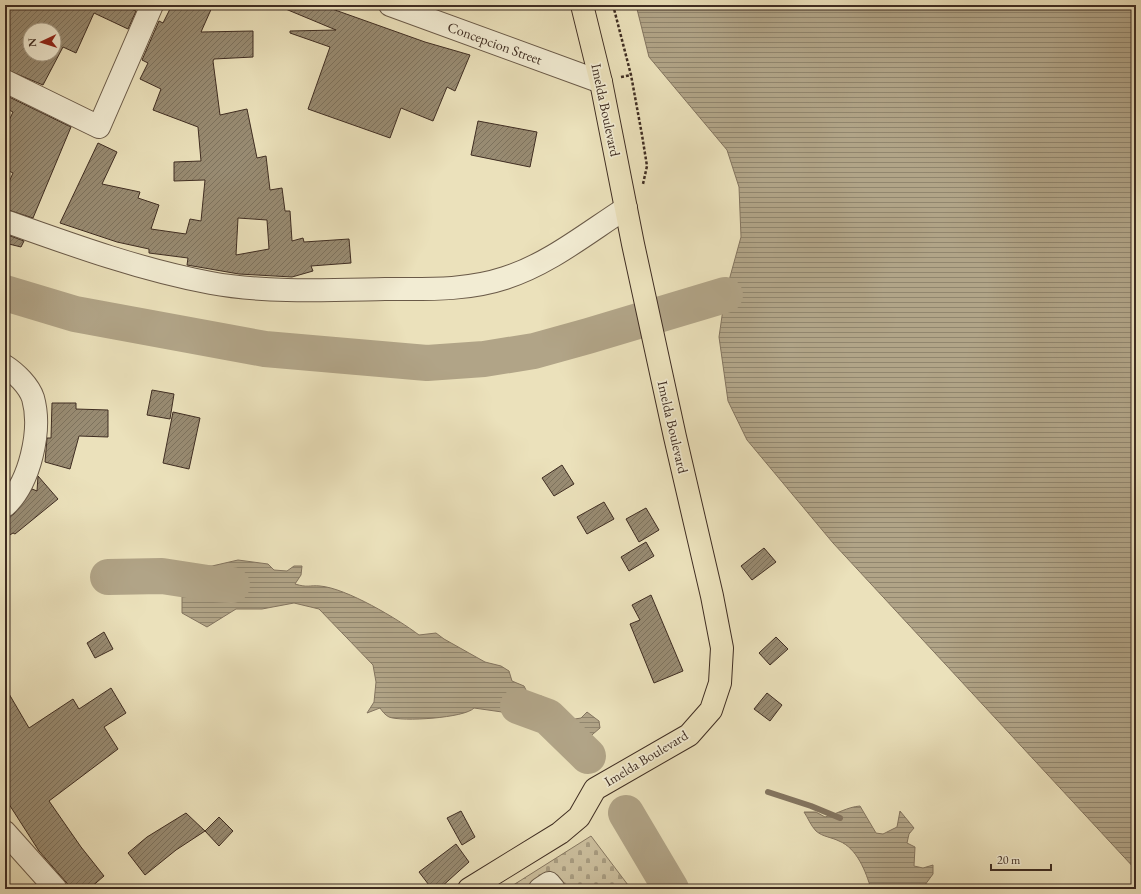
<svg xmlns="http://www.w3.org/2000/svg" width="1141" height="894" viewBox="0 0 1141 894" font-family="'EB Garamond',serif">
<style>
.cemetery{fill:url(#cemetery-stones);stroke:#867862}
.water{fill:url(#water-rules);stroke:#83745f}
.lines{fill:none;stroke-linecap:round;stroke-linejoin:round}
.stream{stroke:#83745f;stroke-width:6}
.river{stroke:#b1a487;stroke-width:36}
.building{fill:url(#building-hatch);stroke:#3f2d22;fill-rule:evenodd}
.minor-casing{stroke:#6a5a48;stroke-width:24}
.major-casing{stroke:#3f2d22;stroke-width:24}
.path{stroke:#3f2d22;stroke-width:2.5;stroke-dasharray:3 2;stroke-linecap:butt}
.minor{stroke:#f2ecd3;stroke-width:22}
.major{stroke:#ebe1bb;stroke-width:22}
.labels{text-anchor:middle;stroke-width:3.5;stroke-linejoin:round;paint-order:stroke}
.street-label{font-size:14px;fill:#3f2d22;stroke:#f2ecd3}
</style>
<defs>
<pattern id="cemetery-stones" width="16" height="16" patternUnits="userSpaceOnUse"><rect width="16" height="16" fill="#cec2a1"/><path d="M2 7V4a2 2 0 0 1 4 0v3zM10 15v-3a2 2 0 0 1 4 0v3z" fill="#a99e83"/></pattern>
<pattern id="water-rules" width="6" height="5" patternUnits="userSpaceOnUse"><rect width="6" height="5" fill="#b1a487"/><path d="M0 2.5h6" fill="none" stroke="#91866e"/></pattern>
<pattern id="building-hatch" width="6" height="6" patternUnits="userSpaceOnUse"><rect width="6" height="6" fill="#988b72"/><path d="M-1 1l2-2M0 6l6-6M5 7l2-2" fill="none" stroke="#7d725d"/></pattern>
</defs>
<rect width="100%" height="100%" fill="#ebe1bb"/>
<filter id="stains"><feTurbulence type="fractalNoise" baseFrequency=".005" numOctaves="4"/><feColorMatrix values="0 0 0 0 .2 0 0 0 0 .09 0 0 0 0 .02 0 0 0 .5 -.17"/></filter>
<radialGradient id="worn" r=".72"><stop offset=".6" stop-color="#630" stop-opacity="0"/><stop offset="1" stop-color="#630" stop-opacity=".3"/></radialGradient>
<path class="cemetery" d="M591,836l40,53h-124z"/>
<g class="water">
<path d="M636,5h500v865l-303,-327 -86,-103 -19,-39 -9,-64 6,-42 16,-58 -2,-50 -12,-37 -78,-93z"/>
<path d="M238,560l30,4 6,6 13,1 7,-5h8l-1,9 -6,9c13,4 14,1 25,2 26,2 78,33 99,49l17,-2 8,6 41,23 16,4 8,5 3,10 12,5 4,8c4,1 9,1 13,2 12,4 13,19 22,25l18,-3 6,-6 12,9 1,7 -21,18c-10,-13 -18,-21 -35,-15l-17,-12 -22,-3 -3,-4 -28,-4c-9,10 -72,14 -85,9 -4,-2 -7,-6 -9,-9l-13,5 7,-11 2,-20 -3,-17 -54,-56 -25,-6 -32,6h-26l-29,18 -25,-14v-36l9,-10 21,-1z"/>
<path d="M860,806l16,27 7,1 14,-7 3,-16 14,17 -5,6 -2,9 8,4 -1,19 9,2 10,-3v9l-11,15h-51c-5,-17 -14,-41 -32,-48 -8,-4 -16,-4 -23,-10 -5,-5 -8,-13 -12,-19h12l9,5c12,-3 22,-10 35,-11z"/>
</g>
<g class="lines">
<path class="stream" d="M768,792l43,14 29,12"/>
<g class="river">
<path d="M5,293l70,21 190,35 162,14 57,-4 50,-8 54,-15 137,-41"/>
<path d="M108,577l54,-1 52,8 18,1"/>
<path d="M518,706l30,11 40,39"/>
<path d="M626,813l45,76"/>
</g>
</g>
<g class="building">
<path d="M11,5h111l14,6 -8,18 -34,-16 -18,40 -13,-6 -20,38 -38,-16v-50zM30,30h24v24h-24z"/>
<path d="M172,5h41l-12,27 52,-1v26l-39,2 -1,2 7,54 27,-6 10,49 9,-2 4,34 12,-2 3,23h5l2,30 11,-3 1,4 45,-3 2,24 -40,3 2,5 -21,6 -53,-3 -52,-9 1,-7 -39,-5v-4l-32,-7 -57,-19 38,-80 19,9 -15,32 38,8 -2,6 21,7 -8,24 35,5 4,-15 11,2 4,-41 -31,1v-19l27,-1 -3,-34 -45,-17 8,-21 -21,-10 8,-16 -6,-3 17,-39 4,2zM238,218l29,2 2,29 -33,6z"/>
<path d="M276,5h45l104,37 45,13 -15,36 -8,-4 -14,34 -32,-13 -11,30 -82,-29 22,-62 -40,-14v-2l46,-1z"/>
<path d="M5,95l66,32 -38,91 -28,-9v-18l8,-18 -8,-4v-40l8,-17 -8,-4z"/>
<path d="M478,121l59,11 -7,35 -59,-12z"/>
<path d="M5,234l19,7 -3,6 -16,-4z"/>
<path d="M152,390l22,4 -4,25 -23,-4z"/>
<path d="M52,403h24v6l32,1v27l-29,-1 -9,33 -25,-7 2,-24h4z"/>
<path d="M173,412l27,6 -11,51 -26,-6z"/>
<path d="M562,465l12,19 -20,12 -12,-18z"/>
<path d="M38,476l20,23 -43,35 -2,-1 -8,5v-20l9,-4 18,-25 5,2z"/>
<path d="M604,502l10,17 -27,15 -10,-17z"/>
<path d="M646,508l13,22 -20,12 -13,-23z"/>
<path d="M646,542l8,14 -25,15 -8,-14z"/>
<path d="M764,548l12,14 -24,18 -11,-14z"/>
<path d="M651,595l32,76 -29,12 -24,-59 10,-4 -8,-15z"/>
<path d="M104,632l9,17 -18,9 -8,-15z"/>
<path d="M776,637l12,12 -18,16 -11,-12z"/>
<path d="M5,687l24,41 44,-29 6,10 32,-21 15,25 -22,14 14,22 -69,52 32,46 23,29 -15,13h-17l-33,-38 -34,-53z"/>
<path d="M767,693l15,12 -12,16 -16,-12z"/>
<path d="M461,811l14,26 -13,8 -15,-27z"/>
<path d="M186,813l19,18 -29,19 -31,25 -17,-22 19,-16z"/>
<path d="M219,817l14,14 -14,15 -14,-15z"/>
<path d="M456,844l13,18 -30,27h-7l-13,-17z"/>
</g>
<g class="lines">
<defs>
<g id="minor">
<path d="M390,5l211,77"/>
<path d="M5,81l94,46 53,-122"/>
<path d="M5,221c67,24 136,49 206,62 53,10 120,7 174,6 40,0 81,2 120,-11 44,-14 82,-45 121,-70"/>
<path d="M5,366c11,7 24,20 28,32 9,32 -3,85 -28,108"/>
<path d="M5,832l51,57"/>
<path d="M540,889l9,-6 5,6"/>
</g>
<path id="major" d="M469,889l91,-56 19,-16 16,-28 94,-54 22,-25 9,-27 2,-35 -10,-52 -37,-159 -42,-193 -32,-162 -19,-77"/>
</defs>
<use href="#minor" class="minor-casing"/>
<use href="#major" class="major-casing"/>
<g class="path">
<path d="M613,5l18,70 11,60 5,31 -4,18"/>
<path d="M621,77l10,-2"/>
</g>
<use href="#minor" class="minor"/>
<use href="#major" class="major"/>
</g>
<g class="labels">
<g class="street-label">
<text transform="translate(495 43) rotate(20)" y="5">Concepcion Street</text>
<text transform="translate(606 110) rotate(78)" y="5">Imelda Boulevard</text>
<text transform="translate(673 427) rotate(77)" y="5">Imelda Boulevard</text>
<text transform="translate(646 758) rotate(-31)" y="5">Imelda Boulevard</text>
</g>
</g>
<rect width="1141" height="894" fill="none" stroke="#ebe1bb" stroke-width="20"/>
<rect x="6" y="6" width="1129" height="882" fill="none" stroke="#3f2d22" stroke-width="2"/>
<rect x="10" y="10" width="1121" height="874" fill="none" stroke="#3f2d22"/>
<g transform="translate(42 42) rotate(266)"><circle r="19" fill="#f2ecd3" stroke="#aaa08c"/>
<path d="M0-3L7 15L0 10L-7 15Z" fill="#8f2418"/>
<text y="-6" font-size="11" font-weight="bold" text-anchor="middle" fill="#3f2d22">N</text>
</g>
<path d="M991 864v6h60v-6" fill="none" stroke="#3f2d22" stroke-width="2"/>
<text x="997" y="864" font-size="12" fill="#3f2d22" stroke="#f2ecd3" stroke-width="3" paint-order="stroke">20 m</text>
<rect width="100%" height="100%" filter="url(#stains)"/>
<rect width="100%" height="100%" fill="url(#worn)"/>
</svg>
